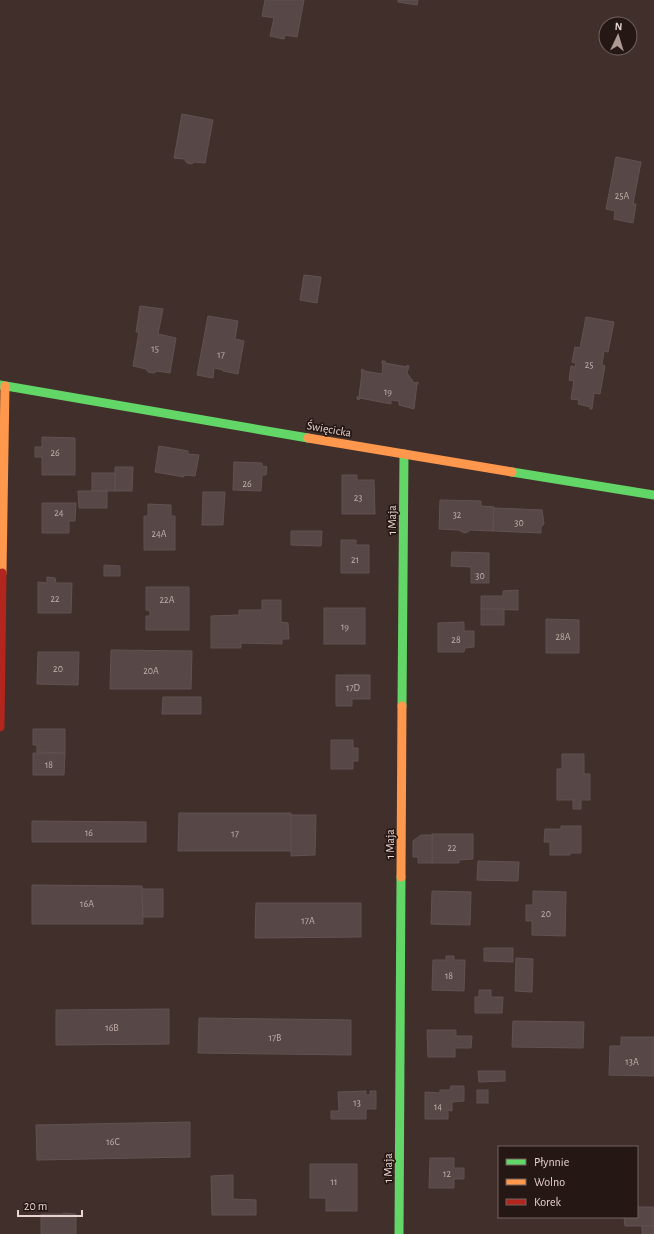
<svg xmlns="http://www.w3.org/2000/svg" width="654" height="1234" viewBox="0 0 654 1234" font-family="'Alegreya Sans',sans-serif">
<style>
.building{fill:#574746;stroke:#615251}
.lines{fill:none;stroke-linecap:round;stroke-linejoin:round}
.fast{stroke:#63d668;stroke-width:9}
.slow{stroke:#ff974d;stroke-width:9}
.jam{stroke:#b3261e;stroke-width:9}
.labels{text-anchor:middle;stroke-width:3.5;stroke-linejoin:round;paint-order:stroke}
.number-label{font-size:10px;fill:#c4b0ac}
.street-label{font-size:12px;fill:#e8d3ce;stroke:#251714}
</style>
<rect width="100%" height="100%" fill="#412f2b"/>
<g class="building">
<path d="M265,0h39l-7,37 -12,-2 -1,4 -14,-3 4,-18 -12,-2z"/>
<path d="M398,0h20l-1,5 -19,-3z"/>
<path d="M182,114l31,6 -8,43 -10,-1 -4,2 -4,-1 -3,-4 -10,-1z"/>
<path d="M616,157l25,5 -8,42h3l-3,19 -19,-4 1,-8 -9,-2z"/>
<path d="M304,275l17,2 -4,26 -17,-3z"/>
<path d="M140,306l23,3 -5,25 18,4 -6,35 -13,-2 -3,2 -6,-1 -2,-3 -13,-3 6,-34h-3z"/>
<path d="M208,316l30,5 -3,18 9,2 -6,33 -15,-3v-1l-9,-2 -1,10 -16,-3z"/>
<path d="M586,317l28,5 -6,30 -4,-1 -2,14 3,1 -5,28 -6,-1 -2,16h-2v-2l-12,-3 1,-4 -8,-1 3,-18 -5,-1 2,-14 4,1 1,-4 -4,-1 3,-15 5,1z"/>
<path d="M382,361h3v2l22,4v-2l2,1 -2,7 7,10 4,-1v2h-1l-3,25 -15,-4v-4l-8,-1v4l-31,-6 -1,2 -2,-1v-2h2l3,-25h-1l1,-3 2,1v1l18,3 1,-10h-1z"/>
<path d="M42,437l33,1v37h-33v-18h-7v-10h7z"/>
<path d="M159,446l29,5v3l11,1 -4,21 -11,-1v2l-29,-5z"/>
<path d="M234,462l28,1v3l5,1 -1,8h-4l-1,16 -28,-1z"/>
<path d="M115,467h18l-1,24h-17z"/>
<rect x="92" y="473" width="23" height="18"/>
<path d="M342,475h15v5h17l1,34h-33z"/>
<path d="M78,491h29v17h-28z"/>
<path d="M203,492h22l-2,33h-21z"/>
<path d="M440,500l41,1v5l13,1 -1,24 -23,-1 -2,2 -4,1 -5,-3 -20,-1z"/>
<path d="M42,503h34l-1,18h-6v12h-27z"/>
<path d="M148,504l23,1v11h4v34h-31v-34h4z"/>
<path d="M494,508l48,2 2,14 -3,3v6l-48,-2z"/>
<path d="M291,531h31l-1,15 -30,-1z"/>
<path d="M341,540h15v5h13v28h-28z"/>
<path d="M452,552l37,1v30h-18v-16l-20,-1z"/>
<path d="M104,565l16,1v10h-16z"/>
<path d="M47,577l8,1 1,5h16l-1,30h-33v-31l9,1z"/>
<path d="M146,587h43v43h-43v-14h4v-5l-4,-1z"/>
<path d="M518,590v20l-37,-1v-13h22v-5z"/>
<path d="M262,600h19v22l7,1 1,16h-7v5l-41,-1v5h-30v-32l28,-1v-5h23z"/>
<rect x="324" y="608" width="41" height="36"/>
<rect x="481" y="609" width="23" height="16"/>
<path d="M546,619l33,1v33h-33z"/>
<path d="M464,622v9h10v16l-9,1 -1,4h-26v-29z"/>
<path d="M111,650l81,1 -1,38h-81z"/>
<path d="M38,652h41l-1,33 -41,-1z"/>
<path d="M336,675h34v24h-18v7h-16z"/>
<path d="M163,697h38v17h-39z"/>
<path d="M33,729h32v24l-28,-1v-7h-4z"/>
<path d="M331,740h22v8h5v13h-5v8h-22z"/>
<path d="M33,753h32l-1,22h-31z"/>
<path d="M562,754h22v20h6v26h-9v9h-8v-9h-16v-31h5z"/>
<path d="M179,813h112v38h-113z"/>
<path d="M291,815h25l-1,40 -24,1z"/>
<path d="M32,821l114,1v20h-114z"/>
<path d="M561,826h20v27h-11v2h-20v-13h-6l1,-13h16z"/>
<path d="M432,834h41v25l-14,1v3h-27z"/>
<path d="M421,835h11v28h-14v-6h-5v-16z"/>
<path d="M478,861l41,1 -1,19 -41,-1z"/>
<path d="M32,885l110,1 1,38h-111z"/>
<path d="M142,889h21v28h-20z"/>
<path d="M432,891l39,1 -1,33 -39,-1z"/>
<path d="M533,891l33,1 -1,44 -33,-1v-14h-6v-16h7z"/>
<path d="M256,903h105v34l-106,1z"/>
<path d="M484,948h29v14l-29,-1z"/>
<path d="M446,956h8v4h11l-1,31 -32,-1 1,-30h13z"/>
<path d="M516,958l17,1 -1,33 -17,-1z"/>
<path d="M479,990h12v7h12l-1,16h-27v-16h4z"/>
<path d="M169,1009v35l-113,1v-35z"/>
<path d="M199,1018l152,2v35l-153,-2z"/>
<path d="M513,1021l71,1 -1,26 -71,-1z"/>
<path d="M427,1030h29v6h16l-1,12h-16v9h-27z"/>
<path d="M621,1037h33v39l-45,-1 1,-29h11z"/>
<path d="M478,1071h27v10l-26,1z"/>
<path d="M451,1086h13v15l-12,1v9l-4,-1v9h-23v-27l15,1v-3h10z"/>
<rect x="477" y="1090" width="11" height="13"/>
<path d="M366,1091v4h4v-4h6v18h-10v10h-35v-8h8l-1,-19z"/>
<path d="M190,1122v35l-153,3 -1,-35z"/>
<path d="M430,1158h24v10h10v11h-10v9h-25z"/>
<path d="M310,1164h47v47h-31v-13h-16z"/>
<path d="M233,1175v24l23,1v15h-44l-1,-39z"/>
<path d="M637,1207h17v19h-29l-1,-9h13z"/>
<path d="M63,1213l13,1v20h-35v-20h22z"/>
<rect x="642" y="1226" width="12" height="8"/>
</g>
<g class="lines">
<g class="fast">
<path d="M0,385l308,53"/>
<path d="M512,472l142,23"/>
<path d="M402,706l2,-252"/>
<path d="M399,1234l2,-357"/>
</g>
<g class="slow">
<path d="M308,438l204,34"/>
<path d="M2,573l3,-187"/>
<path d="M401,877l1,-171"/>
</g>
<path class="jam" d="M0,727l2,-154"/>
</g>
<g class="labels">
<g class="number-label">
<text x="622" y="199">25A</text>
<text x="155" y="352">15</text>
<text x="221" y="358">17</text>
<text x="589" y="368">25</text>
<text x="388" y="395">19</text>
<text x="55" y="456">26</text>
<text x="247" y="487">26</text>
<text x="358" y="501">23</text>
<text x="59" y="516">24</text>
<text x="457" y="518">32</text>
<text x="519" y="526">30</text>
<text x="159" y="537">24A</text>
<text x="355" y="563">21</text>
<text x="480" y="579">30</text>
<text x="55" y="602">22</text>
<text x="167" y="603">22A</text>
<text x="345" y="630">19</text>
<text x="563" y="640">28A</text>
<text x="456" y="643">28</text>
<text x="58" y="672">20</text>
<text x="151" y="674">20A</text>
<text x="353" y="691">17D</text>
<text x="49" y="768">18</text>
<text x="89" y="836">16</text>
<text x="235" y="837">17</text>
<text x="452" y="851">22</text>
<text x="87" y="907">16A</text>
<text x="546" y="917">20</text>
<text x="308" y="924">17A</text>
<text x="449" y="979">18</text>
<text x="112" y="1031">16B</text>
<text x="275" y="1041">17B</text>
<text x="632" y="1065">13A</text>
<text x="357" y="1106">13</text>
<text x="438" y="1110">14</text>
<text x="113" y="1145">16C</text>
<text x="447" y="1177">12</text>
<text x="334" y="1185">11</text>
</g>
<g class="street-label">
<text transform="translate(329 429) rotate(10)" y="4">Święcicka</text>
<text transform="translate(392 520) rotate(-90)" y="4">1 Maja</text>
<text transform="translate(390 844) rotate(-90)" y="4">1 Maja</text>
<text transform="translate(388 1168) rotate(-90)" y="4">1 Maja</text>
</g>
</g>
<rect x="498" y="1146" width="140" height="72" fill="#251714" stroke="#73625e"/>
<rect x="506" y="1159" width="20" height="6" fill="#63d668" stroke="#73625e"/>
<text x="534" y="1166" font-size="12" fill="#e8d3ce">Płynnie</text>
<rect x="506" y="1179" width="20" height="6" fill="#ff974d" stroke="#73625e"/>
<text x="534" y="1186" font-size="12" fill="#e8d3ce">Wolno</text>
<rect x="506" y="1199" width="20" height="6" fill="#b3261e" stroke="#73625e"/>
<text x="534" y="1206" font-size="12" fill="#e8d3ce">Korek</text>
<g transform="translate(618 36) rotate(4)"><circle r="19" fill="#251714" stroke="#73625e"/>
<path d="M0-3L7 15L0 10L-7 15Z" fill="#ae9a95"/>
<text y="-6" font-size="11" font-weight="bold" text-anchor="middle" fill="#e8d3ce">N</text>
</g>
<path d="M18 1210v6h64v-6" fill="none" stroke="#e8d3ce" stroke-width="2"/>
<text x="24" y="1210" font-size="12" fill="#e8d3ce" stroke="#251714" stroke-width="3" paint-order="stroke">20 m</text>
</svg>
